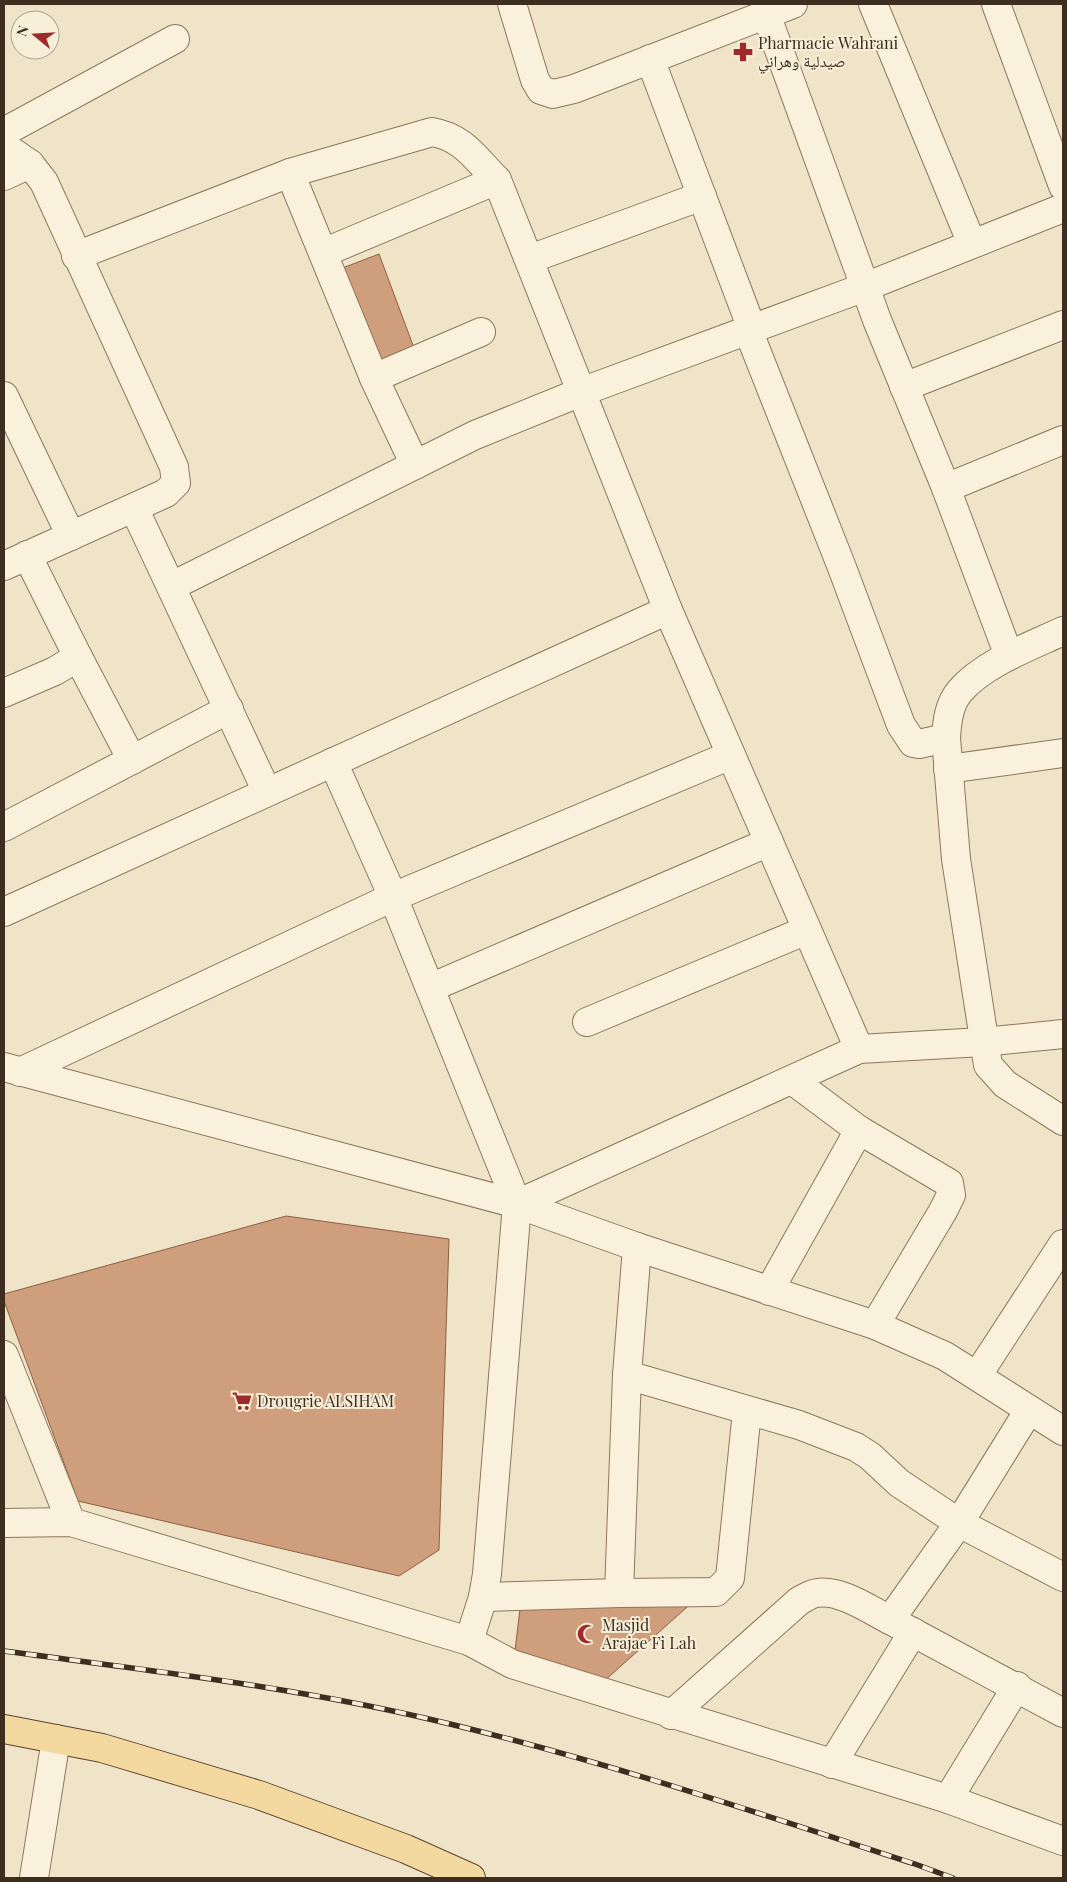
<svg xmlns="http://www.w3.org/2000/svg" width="1067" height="1882" viewBox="0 0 1067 1882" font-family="'Playfair Display','Noto Naskh Arabic',serif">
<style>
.building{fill:#cf9f7d;stroke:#8d5f41}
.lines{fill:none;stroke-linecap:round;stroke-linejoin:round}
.minor-casing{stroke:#8d765c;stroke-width:30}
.major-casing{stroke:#5b4430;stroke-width:30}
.minor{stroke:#faf1dc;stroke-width:28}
.major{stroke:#f3d9a0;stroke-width:28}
.rail-casing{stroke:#3d2e20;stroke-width:5.5}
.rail{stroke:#f7eed8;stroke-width:4;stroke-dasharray:11;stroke-linecap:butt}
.labels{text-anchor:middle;stroke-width:4;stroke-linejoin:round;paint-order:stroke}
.poi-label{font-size:16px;fill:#3d2e20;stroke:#f7eed8;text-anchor:start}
</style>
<rect width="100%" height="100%" fill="#f0e4c8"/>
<g class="building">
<path d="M379,254l35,94 -35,14 -39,-93z"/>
<path d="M286,1216l163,23 -10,311 -40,26 -321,-75 -74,-200v-7z"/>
<path d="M695,1600l-92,82 -89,-23 6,-50z"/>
</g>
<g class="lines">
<defs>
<g id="minor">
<path d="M512,4l23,76 6,10 12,4 21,-5 219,-85"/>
<path d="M873,4l99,240"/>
<path d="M996,4l67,182"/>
<path d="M766,14l111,306 69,168 63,168"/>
<path d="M650,59l102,270"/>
<path d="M4,132l171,-93"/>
<path d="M4,146l26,18 14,18 130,285 2,16 -10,10 -162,73"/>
<path d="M290,173l84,205"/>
<path d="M4,176l26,-12"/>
<path d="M323,253l174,-73"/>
<path d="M76,256l214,-83 142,-41c31,5 44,27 65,48l171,430 191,439"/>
<path d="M530,259l172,-63"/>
<path d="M748,330l93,235 60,160 12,18 6,1 27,-6"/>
<path d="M904,387l159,-62"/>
<path d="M4,396l67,140"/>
<path d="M415,465l-41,-87 107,-46"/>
<path d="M946,488l117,-48"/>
<path d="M134,508l133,284"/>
<path d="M172,586l303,-151 106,-43 284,-105 198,-79"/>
<path d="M1063,631c-32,15 -79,32 -103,60 -11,13 -13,30 -14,47l10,121 32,206 17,19 58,37"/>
<path d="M78,657l54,103"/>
<path d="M4,693l51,-22 23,-14 -51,-102"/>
<path d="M948,769l115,-16"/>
<path d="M4,827l225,-118"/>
<path d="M4,912l664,-302"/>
<path d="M430,988l339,-146"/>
<path d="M587,1022l220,-92"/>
<path d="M4,1067l513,137 120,43 238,78 70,31 118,75"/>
<path d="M20,1072l373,-175 338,-142"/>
<path d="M792,1080l67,50 90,53 2,12 -8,16 -68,114"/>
<path d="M517,1204l342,-155 124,-7 80,-8"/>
<path d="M769,1291l90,-161"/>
<path d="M4,1355l67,167"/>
<path d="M627,1375l172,50 57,22 14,9 29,27 60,40 104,54"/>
<path d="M977,1376l86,-132"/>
<path d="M1029,1410l-70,113 -69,97 173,93"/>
<path d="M4,1523l67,-1 398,119 14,-44 4,-23 30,-370 -124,-307 -60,-135"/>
<path d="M619,1593l97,-1 14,-14 17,-167"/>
<path d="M483,1597l136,-4 8,-218 10,-128"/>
<path d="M469,1641l43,23 436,135 115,42"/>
<path d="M671,1715l128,-114c6,-3 11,-7 18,-8 23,-4 53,17 73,27"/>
<path d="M832,1764l81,-132"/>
<path d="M948,1799l69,-113"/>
<path d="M34,1878l22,-139"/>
</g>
<path id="major" d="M4,1729l98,19 157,47 147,54 65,29"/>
</defs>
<use href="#minor" class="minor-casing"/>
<use href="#major" class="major-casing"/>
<use href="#minor" class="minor"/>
<use href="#major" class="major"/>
<defs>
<path id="rail" d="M4,1651c149,20 300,37 446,73 157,38 311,90 465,140l38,14"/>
</defs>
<use href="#rail" class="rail-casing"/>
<use href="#rail" class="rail"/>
</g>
<defs>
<symbol id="pharmacy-bare" viewBox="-9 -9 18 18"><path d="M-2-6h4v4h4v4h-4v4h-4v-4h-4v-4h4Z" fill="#9e2a2b" stroke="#f7eed8" stroke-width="2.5" paint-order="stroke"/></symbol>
<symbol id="supermarket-bare" viewBox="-9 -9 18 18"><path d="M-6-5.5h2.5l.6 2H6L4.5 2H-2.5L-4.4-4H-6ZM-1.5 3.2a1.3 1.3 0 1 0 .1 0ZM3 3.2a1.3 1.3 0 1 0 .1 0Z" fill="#9e2a2b" stroke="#f7eed8" stroke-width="2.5" paint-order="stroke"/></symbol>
<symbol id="mosque-bare" viewBox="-9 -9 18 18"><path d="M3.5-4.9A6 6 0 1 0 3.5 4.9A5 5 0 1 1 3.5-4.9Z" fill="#9e2a2b" stroke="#f7eed8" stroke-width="2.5" paint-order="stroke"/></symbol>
</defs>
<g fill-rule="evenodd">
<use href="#pharmacy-bare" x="729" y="38" width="28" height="28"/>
<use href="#supermarket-bare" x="228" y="1387" width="28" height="28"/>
<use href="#mosque-bare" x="573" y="1620" width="28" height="28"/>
</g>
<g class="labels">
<g class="poi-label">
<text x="758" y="49">Pharmacie Wahrani<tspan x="758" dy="18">صيدلية وهراني</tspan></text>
<text x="257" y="1407">Drougrie ALSIHAM</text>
<text x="602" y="1631">Masjid<tspan x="602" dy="18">Arajae Fi Lah</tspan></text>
</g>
</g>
<rect width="1067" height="1882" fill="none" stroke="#3d2e20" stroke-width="10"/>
<g transform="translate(35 35) rotate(288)"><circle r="24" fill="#f7eed8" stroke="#ada18e"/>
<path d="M0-4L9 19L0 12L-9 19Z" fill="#9e2a2b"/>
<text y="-8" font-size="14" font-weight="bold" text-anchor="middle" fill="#3d2e20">N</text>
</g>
</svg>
